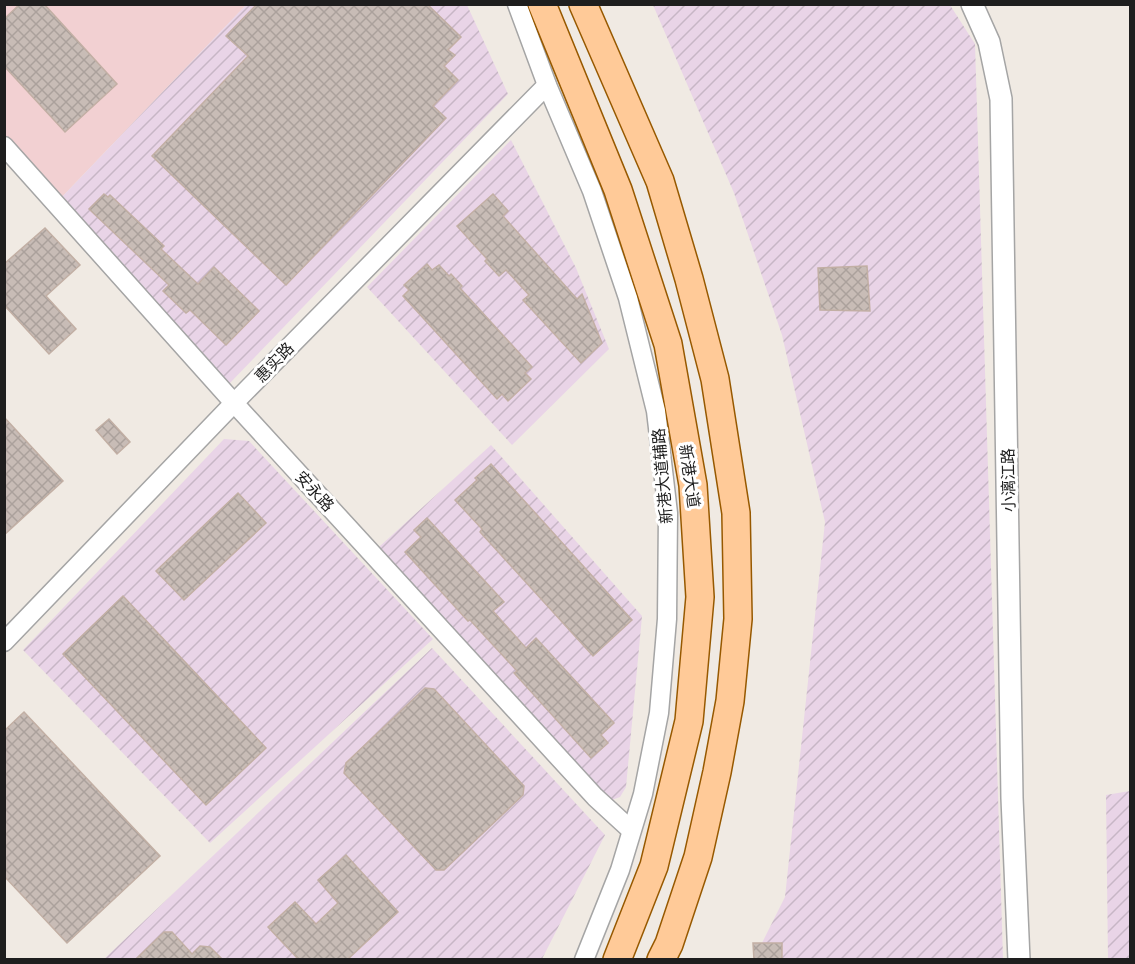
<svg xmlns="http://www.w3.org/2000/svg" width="1135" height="964" viewBox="0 0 1135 964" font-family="Barlow,'Noto Sans SC',sans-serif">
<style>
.commercial{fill:#f2d0d2}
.industrial{fill:url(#industrial-furrows)}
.building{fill:url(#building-cross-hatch);stroke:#c2afa4;stroke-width:1.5}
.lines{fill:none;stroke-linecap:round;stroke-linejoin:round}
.minor-casing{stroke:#a5a5a5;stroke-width:21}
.tertiary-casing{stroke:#a5a5a5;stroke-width:24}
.primary-casing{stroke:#975900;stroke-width:30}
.minor{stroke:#fff;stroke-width:18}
.tertiary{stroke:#fff;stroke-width:21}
.primary{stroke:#ffca98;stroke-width:27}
.labels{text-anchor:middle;stroke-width:6;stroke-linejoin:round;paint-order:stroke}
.street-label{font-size:16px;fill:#1e1e1e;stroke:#fff}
</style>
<defs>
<pattern id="industrial-furrows" width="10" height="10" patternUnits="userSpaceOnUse" patternTransform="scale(1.5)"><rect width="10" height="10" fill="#e9d4e7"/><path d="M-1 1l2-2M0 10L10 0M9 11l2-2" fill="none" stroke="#c7b6c6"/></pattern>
<pattern id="building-cross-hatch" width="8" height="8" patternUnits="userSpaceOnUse" patternTransform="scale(1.5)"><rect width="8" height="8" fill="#c8bcb6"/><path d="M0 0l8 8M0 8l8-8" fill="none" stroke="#aba19c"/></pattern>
</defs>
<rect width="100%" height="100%" fill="#f0eae3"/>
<path class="commercial" d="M4,5h242l-186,194 -55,-61z"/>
<g class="industrial">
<path d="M246,5h221l41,89 -280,291 -168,-186z"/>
<path d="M653,5h297l25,39 28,915h-249l31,-62 40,-375 -43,-187 -48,-142z"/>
<path d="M511,140l65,128 33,81 -97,96 -145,-158z"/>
<path d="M224,439l25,2 184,198 -223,204 -187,-193z"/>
<path d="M491,445l151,171 -16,171 -6,10 -11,4 -230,-254z"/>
<path d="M432,648l173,187 -63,124 -439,1z"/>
<path d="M1130,791v168h-22l-2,-164z"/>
</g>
<g class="building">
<path d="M20,4h24l73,80 -52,48 -61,-66v-47z"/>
<path d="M257,4h170l34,33 -13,13 7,5 -11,11 14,14 -25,26 13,12 -160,167 -134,-129 96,-100 -22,-20z"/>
<path d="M104,194l4,3 2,-2 54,51 -3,3 37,35 16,-17 45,44 -33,34 -36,-35 -4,3 -23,-22 6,-6 -80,-76z"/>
<path d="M493,194l15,17 -5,5 74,83 5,-5 20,49 -21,20 -58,-63 6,-5 -23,-25 -7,6 -14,-15 2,-2 -30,-33z"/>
<path d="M45,228l35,37 -34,31 30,33 -27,25 -45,-49v-41z"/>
<path d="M427,264l5,6 7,-5 10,11 2,-2 11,12 -2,2 72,79 -7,6 6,6 -23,22 -6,-7 -5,5 -94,-103 6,-6 -5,-5z"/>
<path d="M867,266l3,45 -50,-1 -2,-42z"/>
<path d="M4,417l59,64 -59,54z"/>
<path d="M109,419l21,23 -13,12 -21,-24z"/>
<path d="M491,464l141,156 -39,36 -113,-124 2,-3 -27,-29 22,-20 -2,-2z"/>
<path d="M238,493l28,30 -82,77 -28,-29z"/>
<path d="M427,518l77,84 -11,9 33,37 10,-10 78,85 -13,12 7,8 -17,15 -77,-85 3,-2 -47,-51 -2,1 -63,-69 16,-15 -7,-7z"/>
<path d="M123,596l143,152 -60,57 -143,-151z"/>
<path d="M425,688l9,1 90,97 -1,9 -79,75h-8l-92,-97 2,-10z"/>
<path d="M24,712l136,144 -93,87 -63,-67v-145z"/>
<path d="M346,855l52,57 -51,48h-48l-31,-33 27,-25 21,22 22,-21 -20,-23z"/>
<path d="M164,932h8l20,22 8,-8 10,1 13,13h-88z"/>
<path d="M753,943h29v17h-28z"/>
</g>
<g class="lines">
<defs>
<g id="minor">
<path d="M517,4l30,81 45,106 36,107 28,113 12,102 -1,106 -8,94 -16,81 -23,76 -36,90"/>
<path d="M4,146l230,257 361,394 36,33"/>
<path d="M4,642l230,-239 313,-318"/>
</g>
<path id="tertiary" d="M972,4l17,38 12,57 11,699 7,162"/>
<g id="primary">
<path d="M542,4l76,186 50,154 25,141 7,112 -11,124 -35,145 -37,94"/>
<path d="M583,4l77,177 29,98 26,100 21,134 2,106 -8,82 -13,71 -19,85 -29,87 -8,16"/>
</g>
</defs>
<use href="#minor" class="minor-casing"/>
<use href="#tertiary" class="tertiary-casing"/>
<use href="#primary" class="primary-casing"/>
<use href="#minor" class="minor"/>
<use href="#tertiary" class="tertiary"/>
<use href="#primary" class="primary"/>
</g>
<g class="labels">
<g class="street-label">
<text transform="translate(274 362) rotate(-46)" y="6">惠实路</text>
<text transform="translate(662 476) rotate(-95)" y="6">新港大道辅路</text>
<text transform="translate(690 476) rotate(82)" y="6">新港大道</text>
<text transform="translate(1008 480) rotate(-91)" y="6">小漓江路</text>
<text transform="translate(315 491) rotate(47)" y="6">安永路</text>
</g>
</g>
<rect width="1135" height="964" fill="none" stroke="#1e1e1e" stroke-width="12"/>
</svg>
